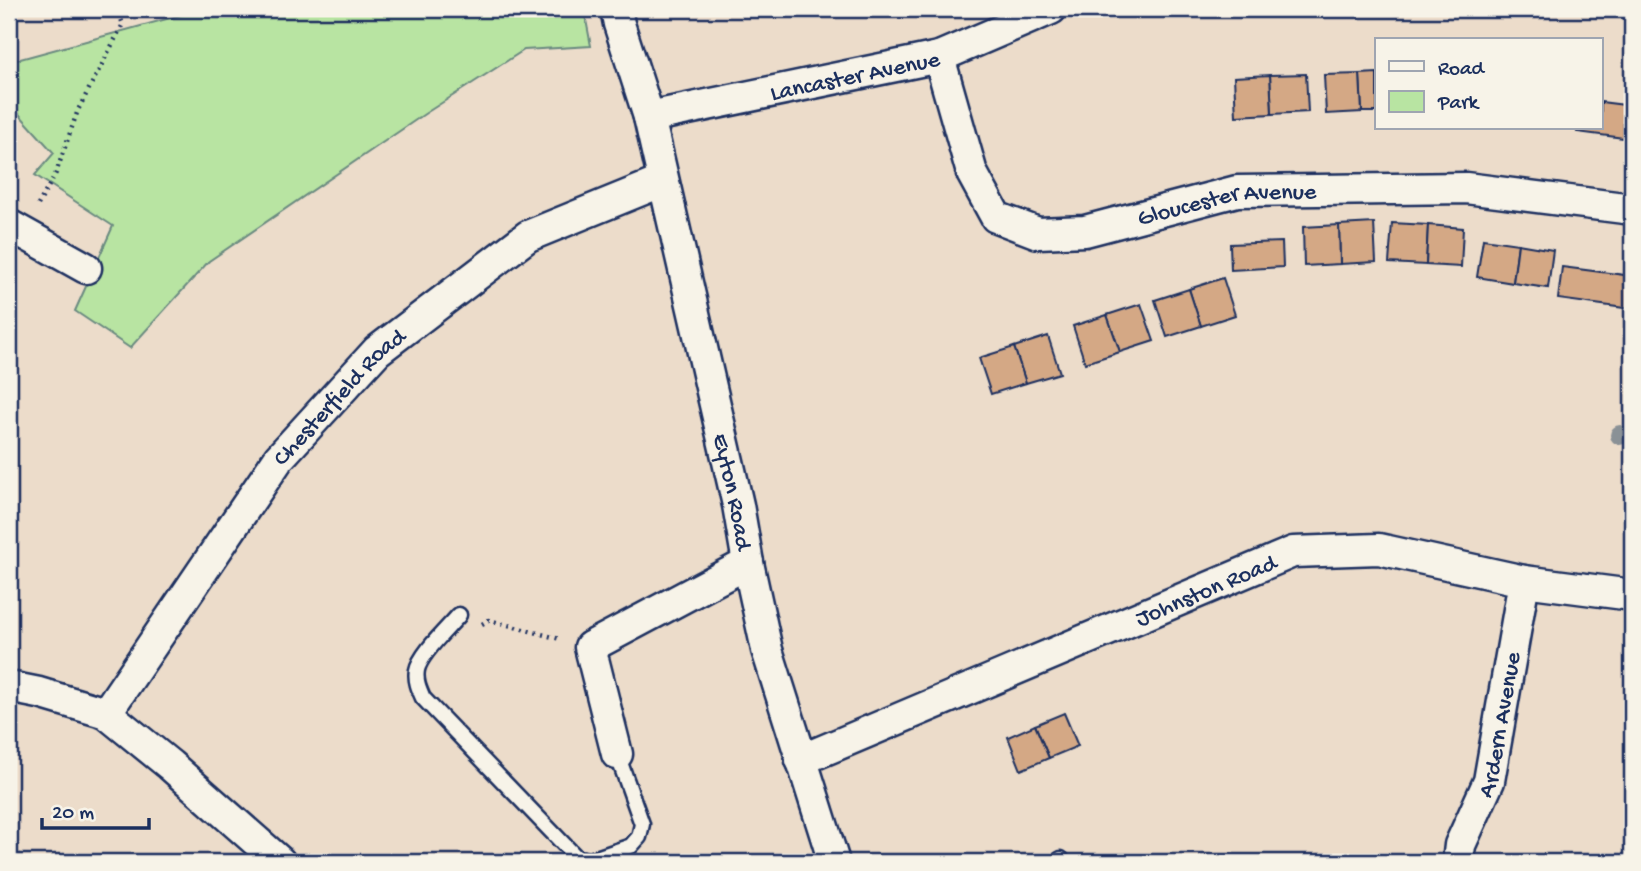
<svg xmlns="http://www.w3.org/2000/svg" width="1641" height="871" viewBox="0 0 1641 871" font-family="'Gochi Hand',sans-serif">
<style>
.green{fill:#b8e4a2;stroke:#6a8a80;stroke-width:2}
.building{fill:#d4a885;stroke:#1b2f5e;stroke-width:2}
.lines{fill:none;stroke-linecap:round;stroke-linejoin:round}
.lane-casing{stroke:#1b2f5e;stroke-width:19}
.street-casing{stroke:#1b2f5e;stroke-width:35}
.path{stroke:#1b2f5e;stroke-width:4.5;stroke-dasharray:2 5;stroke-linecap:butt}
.lane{stroke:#f7f3e8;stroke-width:14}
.street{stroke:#f7f3e8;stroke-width:30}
.tree{fill:#8a9196}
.labels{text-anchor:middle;stroke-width:7;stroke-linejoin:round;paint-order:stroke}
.street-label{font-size:24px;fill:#1b2f5e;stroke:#f7f3e8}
</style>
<rect width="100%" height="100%" fill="#ecdcca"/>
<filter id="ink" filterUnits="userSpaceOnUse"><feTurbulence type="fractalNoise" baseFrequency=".0143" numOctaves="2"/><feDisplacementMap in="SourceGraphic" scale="14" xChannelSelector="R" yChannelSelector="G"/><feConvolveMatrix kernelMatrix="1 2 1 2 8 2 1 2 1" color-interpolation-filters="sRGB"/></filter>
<g filter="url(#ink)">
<path class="green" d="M203,9h381l7,37 -67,4 -98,63 -217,148 -79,87 -55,-37 38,-85 -78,-51 19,-22 -45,-50v-74l4,32z"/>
<g class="building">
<path d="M1377,73v39h-15l-2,-38z"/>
<path d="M1306,74l2,38 -36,2 -2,-39z"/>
<path d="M1360,74l2,38 -36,2 -2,-39z"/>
<path d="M1270,75l2,39 -36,2 -2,-39z"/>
<path d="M1601,102l31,4v33l-55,-7 1,-4h23z"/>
<path d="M1374,223l2,39 -36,2 -1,-39z"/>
<path d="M1392,223l36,2 -2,40 -37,-2z"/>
<path d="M1339,225l1,39 -36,2 -1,-39z"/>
<path d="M1428,225l35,3 -2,39 -35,-2z"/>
<path d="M1483,239l35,5 -5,39 -36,-6z"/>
<path d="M1282,242l1,25 -52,3 -1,-26z"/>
<path d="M1518,244l35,6 -5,38 -35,-5z"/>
<path d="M1562,267l70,9v33l-74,-10z"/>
<path d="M1223,278l12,37 -34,11 -12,-37z"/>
<path d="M1189,289l12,37 -34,11 -12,-37z"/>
<path d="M1141,304l13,37 -34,11 -13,-37z"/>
<path d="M1107,315l13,37 -35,11 -12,-37z"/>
<path d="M1048,336l12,37 -34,10 -12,-36z"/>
<path d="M1014,347l12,36 -35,11 -12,-36z"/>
<path d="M1064,713l14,33 -29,12 -14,-33z"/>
<path d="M1035,725l14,33 -28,12 -13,-33z"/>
</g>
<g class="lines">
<defs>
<g id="lane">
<path d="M459,615c-11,13 -39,39 -42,55 -2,10 2,19 6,28l154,160 13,2 41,-14 8,-9 3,-13 -25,-70"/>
<path d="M1061,859l1,3"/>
</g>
<g id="street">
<path id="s1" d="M616,9l3,15 30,93 89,388 10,58 19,87 67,212"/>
<path id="s2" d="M939,57l33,116 24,44 42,16 47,-2 152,-40 229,-3 166,21"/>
<path id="s3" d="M649,117l290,-60 112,-48"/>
<path d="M9,225l77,43"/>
<path d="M9,687l30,6 67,20 64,52 110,97"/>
<path id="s4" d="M106,713l173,-255 98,-107 151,-115 135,-55"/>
<path d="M617,754l-27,-107 158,-84"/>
<path id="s5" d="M801,760l492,-208 86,-3 145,32 108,14"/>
<path id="s6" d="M1458,862l2,-17 29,-64 35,-200"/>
</g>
</defs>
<use href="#lane" class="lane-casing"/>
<use href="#street" class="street-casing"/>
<g class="path">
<path d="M38,205l18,-32 22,-63 45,-86 -6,-15"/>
<path d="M482,624l7,-4 71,19"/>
</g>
<use href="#lane" class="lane"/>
<use href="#street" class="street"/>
</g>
<circle class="tree" cx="1620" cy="435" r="10"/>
</g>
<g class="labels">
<g class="street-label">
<text dy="8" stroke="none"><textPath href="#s3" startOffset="210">Lancaster Avenue</textPath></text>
<text dy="8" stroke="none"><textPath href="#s2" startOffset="408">Gloucester Avenue</textPath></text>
<text dy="8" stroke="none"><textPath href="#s4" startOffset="394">Chesterfield Road</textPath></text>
<text dy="8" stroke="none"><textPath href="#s1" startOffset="497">Eyton Road</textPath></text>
<text dy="8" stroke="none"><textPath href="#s5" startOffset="439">Johnston Road</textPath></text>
<text dy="8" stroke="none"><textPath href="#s6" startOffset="145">Ardern Avenue</textPath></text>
</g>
</g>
<rect width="1641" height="871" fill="none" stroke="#f7f3e8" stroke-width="35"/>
<rect x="18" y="18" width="1606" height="836" fill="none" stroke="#1b2f5e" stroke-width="2.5" filter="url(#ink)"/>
<rect x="1375" y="38" width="228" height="91" fill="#f7f3e8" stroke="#9fa5b1" stroke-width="2"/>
<rect x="1389" y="61" width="35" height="10" fill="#f7f3e8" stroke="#9fa5b1" stroke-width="2"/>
<text x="1438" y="74" font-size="21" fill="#1b2f5e">Road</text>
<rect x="1389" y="91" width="35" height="21" fill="#b8e4a2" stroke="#9fa5b1" stroke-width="2"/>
<text x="1438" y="108" font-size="21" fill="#1b2f5e">Park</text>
<path d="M42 818v10h107v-10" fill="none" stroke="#1b2f5e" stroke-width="3.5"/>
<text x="52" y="818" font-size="21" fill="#1b2f5e" stroke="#f7f3e8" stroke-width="5" paint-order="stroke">20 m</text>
</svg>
